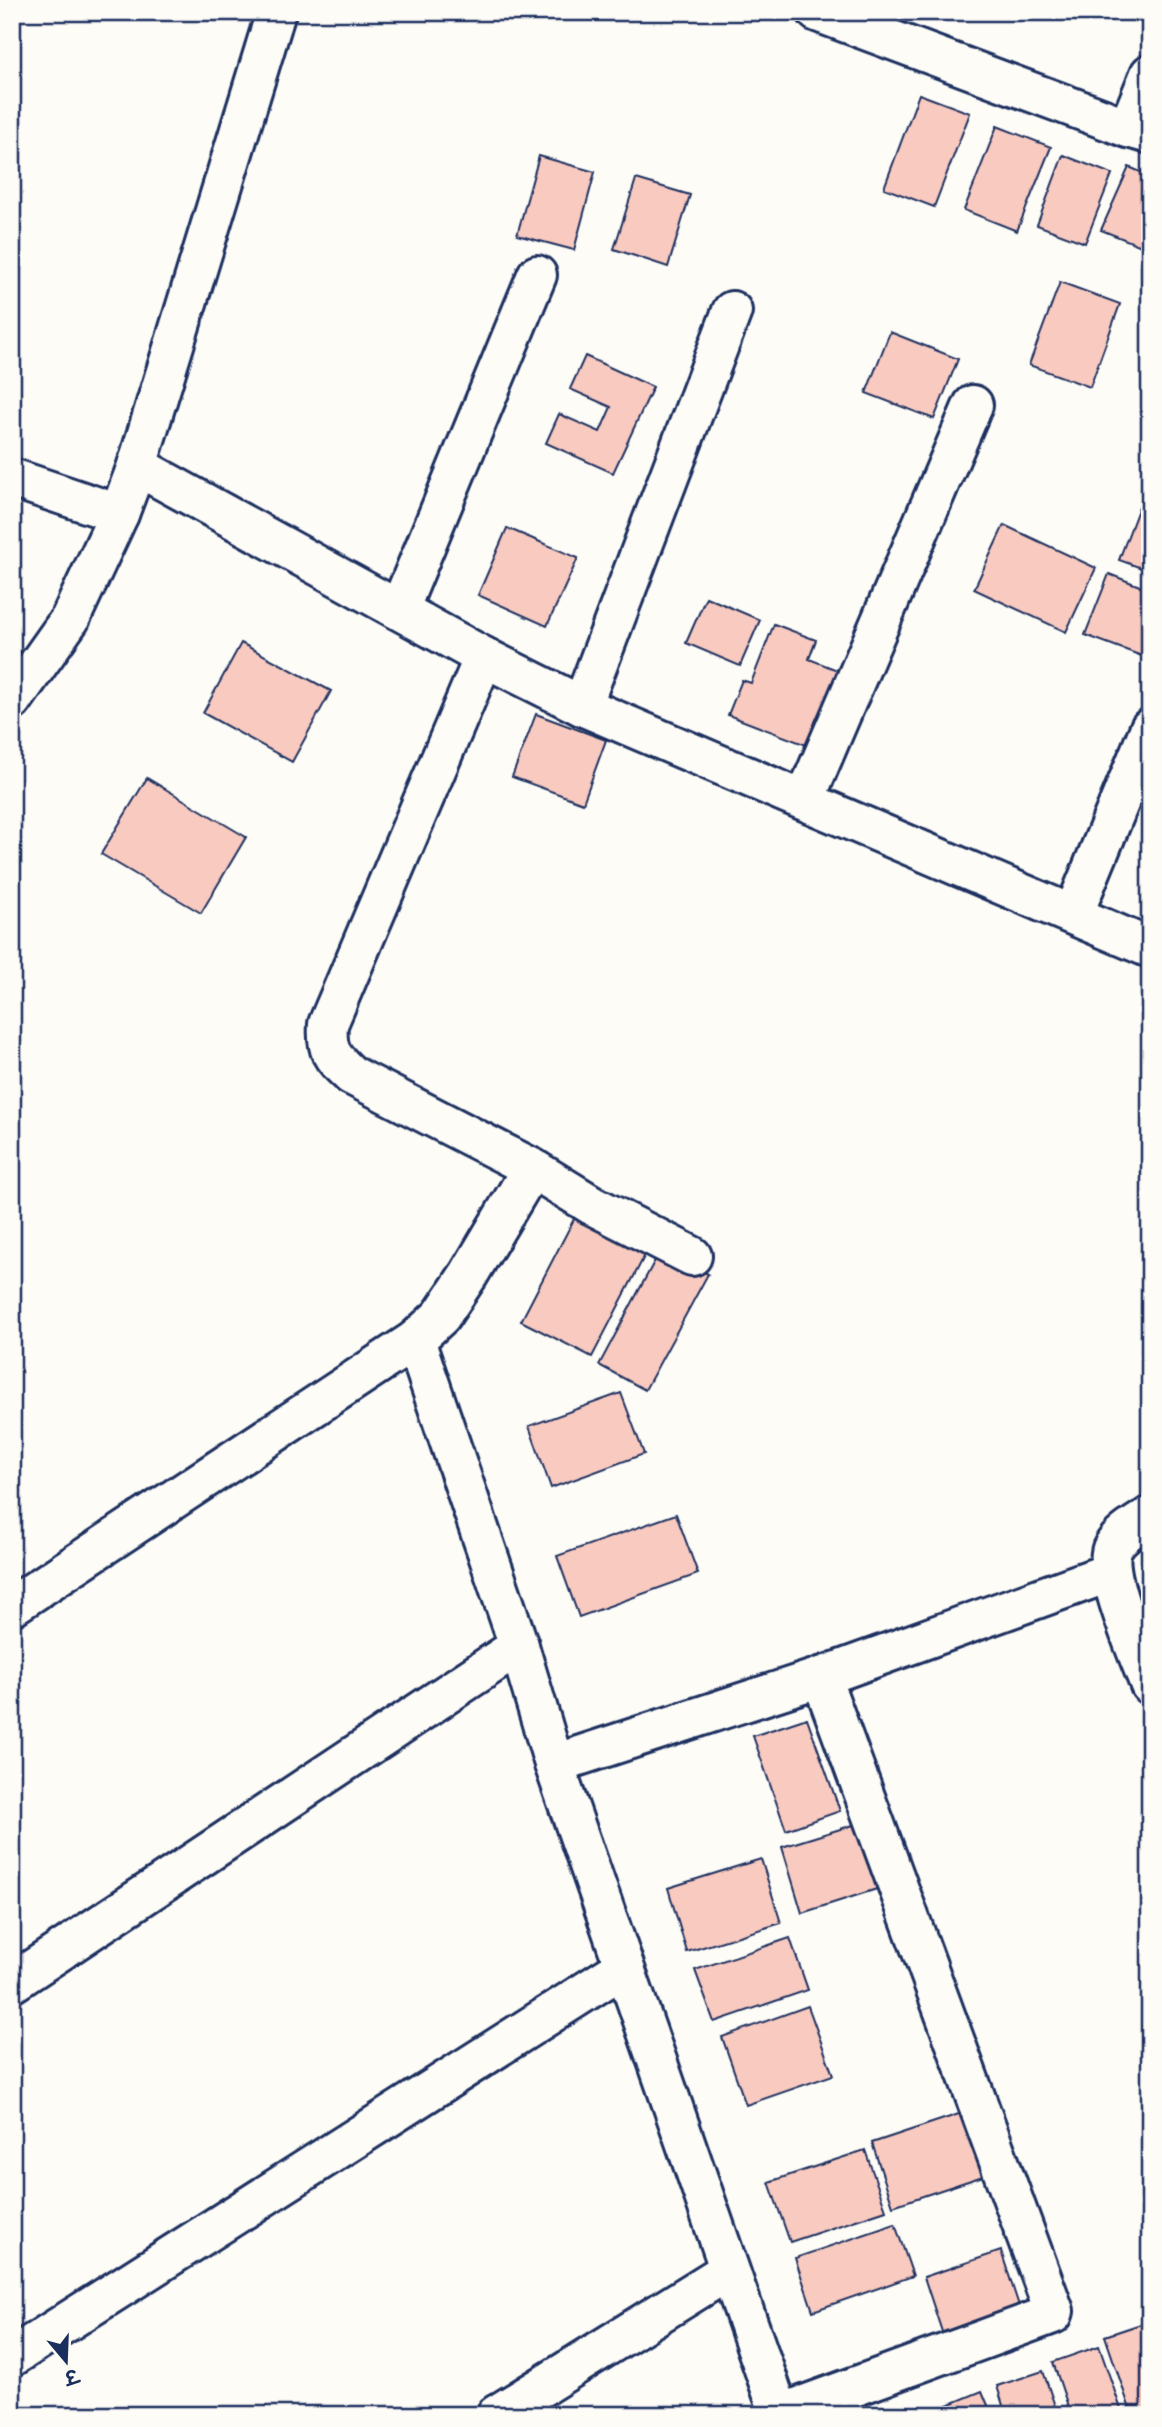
<svg xmlns="http://www.w3.org/2000/svg" width="1162" height="2427" viewBox="0 0 1162 2427" font-family="'Playpen Sans','Playpen Sans Deva',sans-serif">
<style>
.building{fill:#f9cac0;stroke:#1b2f5e;stroke-width:2}
.lines{fill:none;stroke-linecap:round;stroke-linejoin:round}
.minor-casing{stroke:#1b2f5e;stroke-width:44}
.tertiary-casing{stroke:#1b2f5e;stroke-width:44}
.minor{stroke:#fdfcf7;stroke-width:38}
.tertiary{stroke:#fdfcf7;stroke-width:38}
</style>
<rect width="100%" height="100%" fill="#fdfcf7"/>
<filter id="ink" filterUnits="userSpaceOnUse"><feTurbulence type="fractalNoise" baseFrequency=".0143" numOctaves="2"/><feDisplacementMap in="SourceGraphic" scale="14" xChannelSelector="R" yChannelSelector="G"/><feConvolveMatrix kernelMatrix="1 2 1 2 8 2 1 2 1" color-interpolation-filters="sRGB"/></filter>
<g filter="url(#ink)">
<g class="building">
<path d="M919,94l51,19 -36,94 -50,-19z"/>
<path d="M997,126l54,21 -34,84 -53,-21z"/>
<path d="M1063,155l49,19 -27,69 -48,-18z"/>
<path d="M539,156l56,16 -21,78 -57,-15z"/>
<path d="M1129,167l21,9 -1,73 -48,-19z"/>
<path d="M636,179l54,16 -22,72 -54,-18z"/>
<path d="M1060,282l60,22 -30,83 -61,-22z"/>
<path d="M890,332l68,27 -24,60 -68,-26z"/>
<path d="M585,356l68,31 -40,86 -67,-30 13,-29 41,18 11,-25 -41,-18z"/>
<path d="M1140,504l10,4v63l-31,-11z"/>
<path d="M1004,525l92,43 -30,64 -92,-43z"/>
<path d="M507,528l71,30 -31,68 -69,-31z"/>
<path d="M1109,574l41,16v69l-65,-24z"/>
<path d="M706,597l54,23 -20,46 -54,-23z"/>
<path d="M774,624l42,16 -7,19 31,12 -31,75 -81,-31 14,-35 9,3z"/>
<path d="M241,643l90,48 -39,71 -89,-49z"/>
<path d="M536,714l70,26 -23,63 -71,-26z"/>
<path d="M147,778l99,59 -45,76 -100,-59z"/>
<path d="M575,1217l71,36 -54,104 -71,-36z"/>
<path d="M661,1249l47,25 -63,116 -46,-25z"/>
<path d="M621,1393l23,61 -93,34 -22,-62z"/>
<path d="M676,1514l22,60 -119,43 -22,-61z"/>
<path d="M807,1718l33,93 -54,19 -33,-94z"/>
<path d="M863,1822l20,65 -81,26 -20,-66z"/>
<path d="M761,1859l20,64 -94,29 -19,-64z"/>
<path d="M790,1938l18,52 -94,32 -19,-52z"/>
<path d="M808,2006l25,69 -87,30 -24,-68z"/>
<path d="M974,2109l21,63 -102,34 -21,-63z"/>
<path d="M865,2150l21,60 -96,32 -21,-60z"/>
<path d="M895,2224l18,52 -100,35 -18,-53z"/>
<path d="M1001,2251l22,67 -77,26 -22,-67z"/>
<path d="M1150,2321v94h-18l-27,-79z"/>
<path d="M1099,2346l24,69h-52l-18,-53z"/>
<path d="M1043,2371l15,44h-52l-9,-29z"/>
<path d="M982,2391l10,24h-58l-1,-4z"/>
</g>
<g class="lines">
<defs>
<g id="minor">
<path d="M817,12l311,116 22,6"/>
<path d="M1128,128l22,-54"/>
<path d="M137,466l347,191 98,49 568,242"/>
<path d="M12,478l107,36"/>
<path d="M399,610l138,-335"/>
<path d="M484,657l-156,367c-2,28 4,33 23,51l181,93 60,37 100,51"/>
<path d="M582,706l150,-395"/>
<path d="M805,799l168,-394"/>
<path d="M1073,915l77,-187"/>
<path d="M415,1340l104,306 35,118 226,651"/>
<path d="M1150,1516c-13,9 -29,17 -37,31 -13,21 27,112 37,138"/>
<path d="M12,1606l403,-266 26,-24 28,-42 63,-106"/>
<path d="M821,1677l290,-105"/>
<path d="M554,1764l267,-87 233,634 -1,3 -273,100"/>
<path d="M12,1983l507,-337"/>
<path d="M12,2357l612,-390"/>
<path d="M496,2415l233,-145"/>
</g>
<path id="tertiary" d="M12,701l58,-82 49,-105 18,-48 139,-454"/>
</defs>
<use href="#minor" class="minor-casing"/>
<use href="#tertiary" class="tertiary-casing"/>
<use href="#minor" class="minor"/>
<use href="#tertiary" class="tertiary"/>
</g>
</g>
<rect width="1162" height="2427" fill="none" stroke="#fdfcf7" stroke-width="42"/>
<rect x="21" y="21" width="1120" height="2385" fill="none" stroke="#1b2f5e" stroke-width="2.5" filter="url(#ink)"/>
<g transform="translate(66 2361) rotate(161)" stroke="#fdfcf7" stroke-width="5" paint-order="stroke">
<path d="M0-5L12 26L0 18L-12 26Z" fill="#1b2f5e"/>
<text y="-10" font-size="19" font-weight="bold" text-anchor="middle" fill="#1b2f5e">उ</text>
</g>
</svg>
